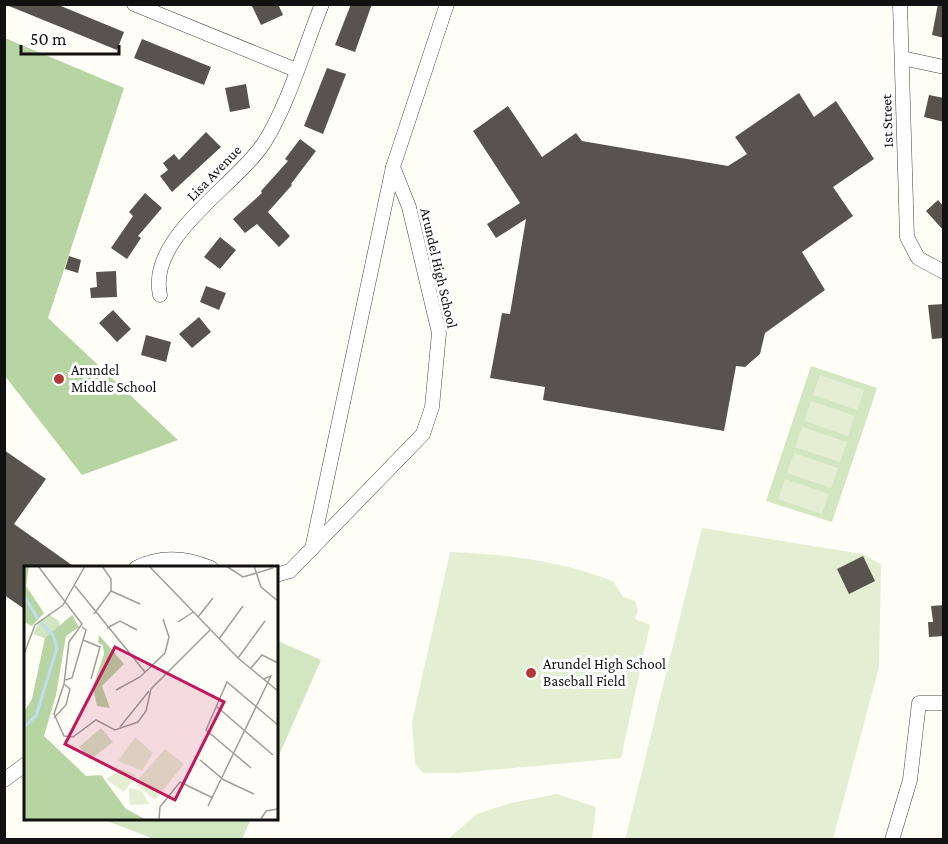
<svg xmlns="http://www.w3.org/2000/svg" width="948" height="844" viewBox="0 0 948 844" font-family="'Crimson Pro',serif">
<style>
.green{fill:#d3e6c2}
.forest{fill:#b7d5a3}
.pitch{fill:#e3eed3}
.building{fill:#59534e}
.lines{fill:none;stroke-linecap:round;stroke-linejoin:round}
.minor-casing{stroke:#444;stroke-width:15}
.minor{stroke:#fff;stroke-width:14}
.poi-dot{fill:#b23938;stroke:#fff;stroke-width:2}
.labels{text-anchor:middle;stroke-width:6;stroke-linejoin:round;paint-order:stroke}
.street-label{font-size:15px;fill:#111;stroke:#fff}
.poi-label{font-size:15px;fill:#111;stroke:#fff;text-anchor:start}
.inset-river{fill:none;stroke:#c0dcf0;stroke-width:3}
.inset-road{fill:none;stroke:#9f9f9a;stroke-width:1.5}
.view{fill:#c2185b;fill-opacity:0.15;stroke:#c2185b;stroke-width:3}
.inset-edge{fill:none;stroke:#111;stroke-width:3}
</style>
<rect width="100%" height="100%" fill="#fefdf6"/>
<g class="green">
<path d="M811,366l66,22 -45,134 -66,-21z"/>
<path d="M276,640l45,20 -45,102z"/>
<path d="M102,819l149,-1v1l-9,20h-88z"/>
</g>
<path class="forest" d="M5,38l119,50 -76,230 130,122 -96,35 -77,-99z"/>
<g class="pitch">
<path d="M820,375l44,15 -7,20 -44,-15z"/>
<path d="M811,401l44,15 -7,20 -44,-15z"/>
<path d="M802,427l45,15 -7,20 -45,-15z"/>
<path d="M794,453l44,15 -7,20 -44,-15z"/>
<path d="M785,479l44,15 -7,20 -44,-15z"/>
<path d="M702,528l160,26 19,10 -2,103 -46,172 -208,1z"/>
<path d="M450,552c61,3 105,8 163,29l10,16 12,4 3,9 -3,9 15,6 -29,133 -163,15h-35l-8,-10 -3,-41z"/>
<path d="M557,794l39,13 -4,32h-144l29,-25 34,-11z"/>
</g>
<g class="building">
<path d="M4,4h52l68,28 -7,18z"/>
<path d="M251,4h27l5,11 -22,10z"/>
<path d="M351,4h21l-17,48 -20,-7z"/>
<path d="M938,4h6v34l-12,-3z"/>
<path d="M142,39l69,28 -7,18 -70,-27z"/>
<path d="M327,68l19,6 -23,60 -19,-8z"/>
<path d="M246,84l4,24 -20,4 -5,-24z"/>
<path d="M799,93l15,24 22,-16 38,58 -41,28 20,29 -51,36 23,38 -60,43 -5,21 -15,13 -9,-1 -12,65 -181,-31 2,-13 -55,-9 12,-65 8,1 16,-95 -30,19 -9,-14 33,-21 -47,-72 35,-25 34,51 34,-24 6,8 146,25 19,-12 -12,-17z"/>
<path d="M929,95l15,3v24l-20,-5z"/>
<path d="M206,132l15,15 -49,45 -12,-16 8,-6 -5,-7 11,-9 5,6z"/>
<path d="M300,139l16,12 -25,33 1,1 -24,27 22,24 -11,11 -22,-23 -12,9 -12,-14 29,-26 -1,-2 27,-30 -3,-2z"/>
<path d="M145,193l17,15 -24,28 3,2 -14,21 -16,-11 22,-32 -4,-4z"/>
<path d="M938,200l6,7v24l-18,-20z"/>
<path d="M220,237l16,13 -16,19 -16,-12z"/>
<path d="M69,256l12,4 -3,13 -13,-4z"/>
<path d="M116,271l1,26 -26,1 -1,-10 7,-1 -1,-15z"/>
<path d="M206,286l20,7 -7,17 -19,-8z"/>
<path d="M944,304v34l-12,1 -4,-34z"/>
<path d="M113,310l18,19 -14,13 -18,-19z"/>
<path d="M199,317l12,15 -19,16 -13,-14z"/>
<path d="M146,335l25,7 -5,20 -25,-7z"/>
<path d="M4,450l42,29 -32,45 62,44h-50v42l-22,-15z"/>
<path d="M863,556l12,25 -26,13 -12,-25z"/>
<path d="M944,605v31l-15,1 -1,-15h5l-2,-16z"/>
</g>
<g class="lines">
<defs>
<g id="minor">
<path d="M134,4l162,66"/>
<path d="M900,4l7,233 11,21 26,14"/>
<path d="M902,58l42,9"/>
<path d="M160,295c-13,-58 75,-108 104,-152 25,-40 40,-94 58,-139"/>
<path d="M312,549l81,-382"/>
<path d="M136,568c25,-13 49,-11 75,0"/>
<path d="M276,575l14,-4 133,-137 9,-27 7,-74 -30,-126 -16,-40 54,-163"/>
<path d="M4,780l22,-16"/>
<path d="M892,840l18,-60 9,-77h25"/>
</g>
</defs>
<use href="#minor" class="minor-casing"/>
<use href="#minor" class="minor"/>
</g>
<g class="poi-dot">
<circle cx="59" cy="379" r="6"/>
<circle cx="531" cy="673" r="6"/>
</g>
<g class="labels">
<g class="street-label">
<text transform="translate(887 121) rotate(-92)" y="5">1st Street</text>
<text transform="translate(214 173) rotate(-46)" y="5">Lisa Avenue</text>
<text transform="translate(439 268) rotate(77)" y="5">Arundel High School</text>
</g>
<g class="poi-label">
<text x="71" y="375">Arundel<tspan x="71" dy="17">Middle School</tspan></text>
<text x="543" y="669">Arundel High School<tspan x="543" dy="17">Baseball Field</tspan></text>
</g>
</g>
<g transform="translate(24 566)">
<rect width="254" height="254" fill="#fefdf6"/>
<path d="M26,49l9,6 3,13 -27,64 12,-59 -14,-5 6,-12zM77,162l12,14 -23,18 -11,-13z" fill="#d3e6c2"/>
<path d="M0,0h5l-3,20 18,27 -12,13 -8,-4zM48,49l7,12 -13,9 -10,59 -12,41 42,40 15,-1 25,34 19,10h-121v-107l8,-13 13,-61zM75,69l25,29 -22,22 8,22 -13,-2 -4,-19 11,-33 -1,-9 -5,-2z" fill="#b7d5a3"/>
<path d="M111,171l18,16 -11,18 -24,-10zM141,183l19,15 -29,36 -20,-17zM98,203l14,6 -12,17 -18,-13zM105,222l13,3 7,13 -19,1z" fill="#e3eed3"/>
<path class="inset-river" d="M0,30l14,23M0,161l12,-11 21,-68 -4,-13 -12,-13"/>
<path class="inset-road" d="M14,0l44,58 -13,18 -5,42 -10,30 10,22 9,1 23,-17 19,10 23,-8 8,-11 5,-22 59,-59M125,0l89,92 40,33M202,0l17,11 30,-9M230,0l7,21 17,14M51,20l70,86M87,25l29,13M70,48l17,-23v-12l-9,-13M174,51l15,-19M154,56l15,-10M58,61l4,3 -3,10 17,7 -9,32M83,62l13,-7 17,9M195,73l24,-33M0,88l11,-29 28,-20 22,-39M214,92l27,-37M226,103l12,-14 16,8M41,114l7,-2 11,-38M92,124l24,-13 25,-24 4,-16 -6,-18M192,140l57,49M30,152l12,-13 4,-16 -6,-5M96,161l29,-36M176,194l24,20 30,14M227,202l-45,-38 21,-48 51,43M184,240l63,-130 -7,3M135,253l1,-12 20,-25 33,16M237,253l5,-8 12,-2"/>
<path class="view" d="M91,81l109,55 -49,98 -110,-56z"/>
<rect width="254" height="254" class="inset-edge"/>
</g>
<rect width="948" height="844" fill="none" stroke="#111111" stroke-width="12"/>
<path d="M21 45v9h98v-9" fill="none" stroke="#111111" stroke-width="3"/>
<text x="30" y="45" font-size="18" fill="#111111" stroke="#ffffff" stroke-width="4.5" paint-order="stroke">50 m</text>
</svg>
